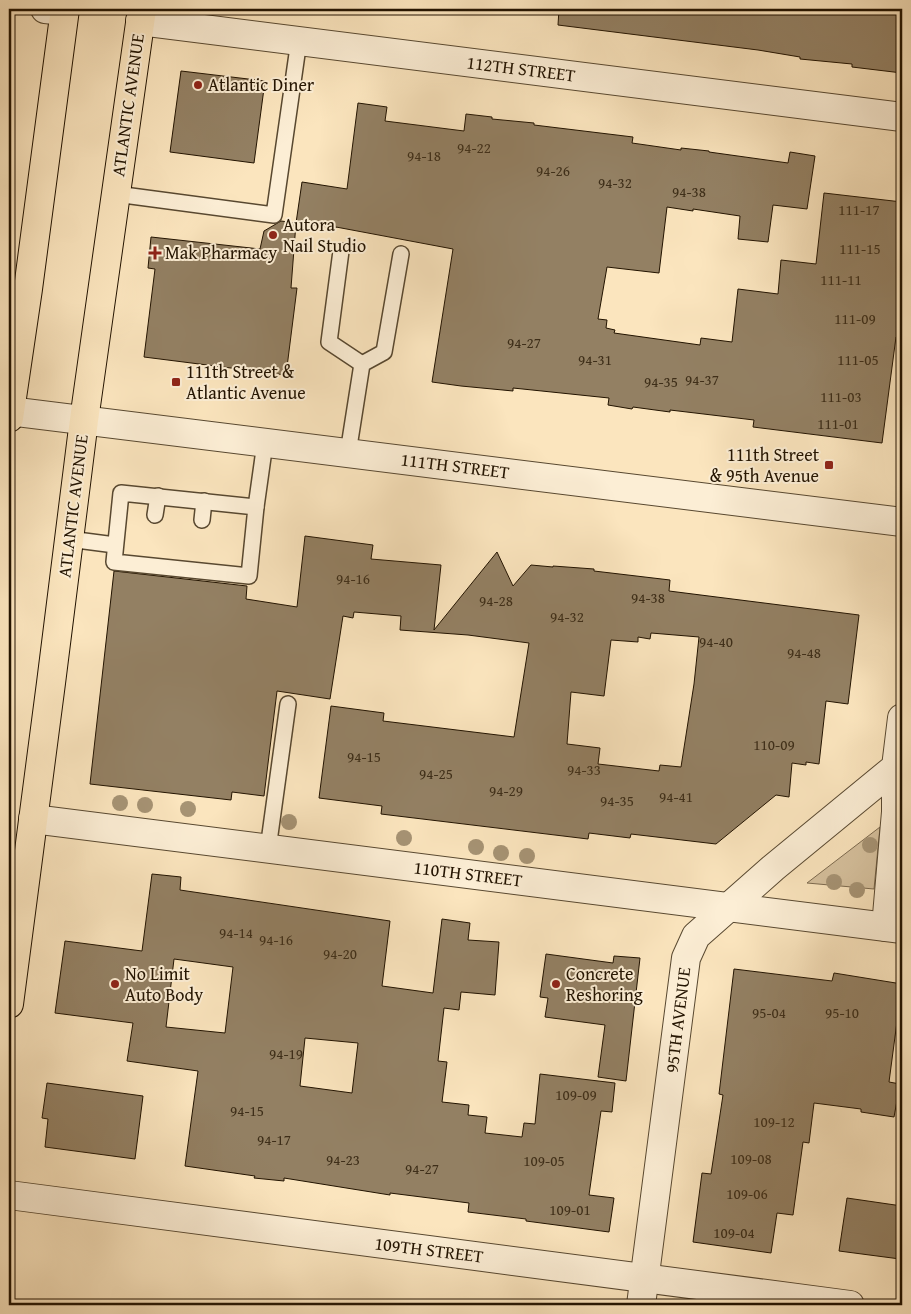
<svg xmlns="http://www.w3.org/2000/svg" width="911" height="1314" viewBox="0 0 911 1314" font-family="'Gentium Book Plus',serif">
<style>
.green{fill:#d6c19e;stroke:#7c6a4f}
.building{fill:#938063;stroke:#221300;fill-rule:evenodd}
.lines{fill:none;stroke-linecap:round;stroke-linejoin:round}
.lane-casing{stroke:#584830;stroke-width:18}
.street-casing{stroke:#584830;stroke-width:30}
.primary-casing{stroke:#221300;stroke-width:30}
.lane{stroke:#fceed5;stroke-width:15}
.street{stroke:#fceed5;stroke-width:28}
.primary{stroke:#fbe5be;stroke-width:28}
.tree{fill:#a69374}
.poi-dot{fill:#8f2418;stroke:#fceed5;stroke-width:2}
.labels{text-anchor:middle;stroke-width:4;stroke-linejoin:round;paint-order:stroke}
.number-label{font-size:15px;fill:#3e2e19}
.street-label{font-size:18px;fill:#221300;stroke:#fceed5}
.poi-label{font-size:18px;fill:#221300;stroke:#fceed5;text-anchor:start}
</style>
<rect width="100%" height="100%" fill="#fbe5be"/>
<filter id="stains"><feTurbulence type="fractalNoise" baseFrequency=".004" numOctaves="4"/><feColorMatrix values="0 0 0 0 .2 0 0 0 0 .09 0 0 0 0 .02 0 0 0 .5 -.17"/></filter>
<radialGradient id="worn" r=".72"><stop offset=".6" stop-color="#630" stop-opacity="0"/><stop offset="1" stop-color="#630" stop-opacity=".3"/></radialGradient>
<path class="green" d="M880,827l-6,62 -67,-6z"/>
<g class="building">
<path d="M559,9h309l34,4v60l-50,-6v-3l-52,-5v-2l-42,-7 -200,-25z"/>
<path d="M181,71l84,10 -11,82 -84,-11z"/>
<path d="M358,103l29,4 -2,14 79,10 2,-17 26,3v2l42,4v2l99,12 -1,6 49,7v-2l28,3v1l79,11 2,-11 25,4 -8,53 -34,-4 -5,37 -30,-3 2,-23 -47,-7v2l-26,-4 -8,66 -52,-6 -9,52 9,1 -1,8 9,2 -1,3 86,12 1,-7 31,4 6,-53 40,5 3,-34 35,4 8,-71 78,9v102l-4,33h-2l-14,106 -129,-16 1,-7 -84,-10v2l-37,-5 -1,2 -24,-4 1,-7 -96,-10v3l-52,-5 -29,-4 21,-133 -117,-22v1l-40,-5 6,-41 45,7z"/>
<path d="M281,221l15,2 -5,65h6l-11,87 -142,-18 11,-88 -7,-1 3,-31 109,12 4,-18z"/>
<path d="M305,536l68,9 -2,14 70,6 -7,65 63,-78 16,34 18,-21 22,2v-1l41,3v2l76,9 -1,11 190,24 -11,89 -22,-3 -7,63 -13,-2v3l-14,-2 -3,34 -13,-2 -60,49 -85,-10 -1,4 -41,-5 -1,6 -207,-25 1,-8 -63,-8 12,-92 53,7 -1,8 131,16 15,-94 -61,-8 -68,-5 1,-14 -47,-4 -1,6 -10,-2 -13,83 -53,-8 -13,105 -32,-4 -1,8 -141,-16 24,-213 133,15 -1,13 51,8zM651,633l48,4 -5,47 -13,83 -21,-2 -1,6 -61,-7 2,-16 -33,-4 4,-52 33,4 7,-56 27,2v-5l12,2z"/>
<path d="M152,874l29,3 -1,13 210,31 -8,65 51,7 9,-74 28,4 -2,17 31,2 -4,53 -34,-3 -2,18 -15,-2 -6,53 9,1 -5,40 27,3 -1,10 19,2 -2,16 37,4 2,-14 11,1 5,-50 75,9 -3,29 -11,-1 -12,84 25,3 -5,34 -83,-11v-2l-58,-7 1,-9 -79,-10v2l-106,-17v3l-30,-3 1,-2 -70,-10 13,-95 -71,-10 6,-38 -78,-10 10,-72 77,10zM174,959l59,8 -8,66 -59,-6zM305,1038l53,5 -6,50 -52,-7z"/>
<path d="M546,954l67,9 1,-7 26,2 -14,123 -28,-4 7,-52 -60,-8 3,-19 -8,-1z"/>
<path d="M734,969l98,12 2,-8 68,11 -13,98 11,2 -6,33 -33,-5v-3l-47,-6 -5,40 -6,-1 -10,73 -16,-2 -6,40 -78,-11 9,-69 9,1 12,-79 -4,-1z"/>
<path d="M47,1083l96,13 -8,63 -90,-12 3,-28 -6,-1z"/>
<path d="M847,1198l55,8v31l-2,22 -61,-8z"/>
</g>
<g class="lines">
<defs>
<g id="lane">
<path d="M116,194l158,21 25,-175"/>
<path d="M341,251l-12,91 33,22"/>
<path d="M348,453l14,-89 22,-12 17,-98"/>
<path d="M121,493l135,14 -7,69 -135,-14z"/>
<path d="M256,507l9,-64"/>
<path d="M155,515l3,-19"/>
<path d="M202,520l2,-19"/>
<path d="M69,539l46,6"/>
<path d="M268,849l20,-145"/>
</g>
<g id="street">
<path d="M45,9l19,2"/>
<path d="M140,21l762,96"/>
<path d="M9,411l893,111"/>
<path d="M33,819l869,110"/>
<path d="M886,927l10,-115v-45"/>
<path d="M9,1195l841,110"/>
<path d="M641,1305l45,-347 10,-22 77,-68 123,-101 6,-49"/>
</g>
<g id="primary">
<path d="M9,418l19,-129 37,-280"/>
<path d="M9,1004l42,-321 33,-263 58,-411"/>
</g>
</defs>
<use href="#lane" class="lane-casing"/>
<use href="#street" class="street-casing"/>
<use href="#primary" class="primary-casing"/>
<use href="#lane" class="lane"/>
<use href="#street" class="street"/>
<use href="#primary" class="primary"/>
</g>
<g class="tree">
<circle cx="120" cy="803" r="8"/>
<circle cx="145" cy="805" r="8"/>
<circle cx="188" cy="809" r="8"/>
<circle cx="289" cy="822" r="8"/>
<circle cx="404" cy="838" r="8"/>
<circle cx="870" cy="845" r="8"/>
<circle cx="476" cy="847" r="8"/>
<circle cx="501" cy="853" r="8"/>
<circle cx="527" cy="856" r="8"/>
<circle cx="834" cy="882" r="8"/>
<circle cx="857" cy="890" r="8"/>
</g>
<g class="poi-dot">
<circle cx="198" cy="85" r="5"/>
<circle cx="273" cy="235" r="5"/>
<path d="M152.5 245.5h5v5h5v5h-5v5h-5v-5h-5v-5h5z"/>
<rect x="171" y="377" width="10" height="10" rx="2.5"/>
<rect x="824" y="460" width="10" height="10" rx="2.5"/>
<circle cx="115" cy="984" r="5"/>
<circle cx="556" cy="984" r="5"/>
</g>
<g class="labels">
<g class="number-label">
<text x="474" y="153">94-22</text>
<text x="424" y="161">94-18</text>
<text x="553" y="176">94-26</text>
<text x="615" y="188">94-32</text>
<text x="689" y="197">94-38</text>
<text x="859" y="215">111-17</text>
<text x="860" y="254">111-15</text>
<text x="841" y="285">111-11</text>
<text x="855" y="324">111-09</text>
<text x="524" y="348">94-27</text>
<text x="595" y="365">94-31</text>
<text x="858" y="365">111-05</text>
<text x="702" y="385">94-37</text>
<text x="661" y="387">94-35</text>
<text x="841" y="402">111-03</text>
<text x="838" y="429">111-01</text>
<text x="353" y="584">94-16</text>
<text x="648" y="603">94-38</text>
<text x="496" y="606">94-28</text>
<text x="567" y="622">94-32</text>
<text x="716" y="647">94-40</text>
<text x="804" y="658">94-48</text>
<text x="774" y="750">110-09</text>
<text x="364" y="762">94-15</text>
<text x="584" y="775">94-33</text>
<text x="436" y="779">94-25</text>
<text x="506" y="796">94-29</text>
<text x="676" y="802">94-41</text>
<text x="617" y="806">94-35</text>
<text x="236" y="938">94-14</text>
<text x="276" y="945">94-16</text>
<text x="340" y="959">94-20</text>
<text x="769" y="1018">95-04</text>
<text x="842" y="1018">95-10</text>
<text x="286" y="1059">94-19</text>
<text x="576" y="1100">109-09</text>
<text x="247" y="1116">94-15</text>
<text x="774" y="1127">109-12</text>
<text x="274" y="1145">94-17</text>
<text x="751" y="1164">109-08</text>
<text x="343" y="1165">94-23</text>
<text x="544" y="1166">109-05</text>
<text x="422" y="1174">94-27</text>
<text x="747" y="1199">109-06</text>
<text x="570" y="1215">109-01</text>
<text x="734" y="1238">109-04</text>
</g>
<g class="street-label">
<text transform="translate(521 69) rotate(7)" y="6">112TH STREET</text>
<text transform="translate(128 105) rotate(-82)" y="6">ATLANTIC AVENUE</text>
<text transform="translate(455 466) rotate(7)" y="6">111TH STREET</text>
<text transform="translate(73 506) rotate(-83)" y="6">ATLANTIC AVENUE</text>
<text transform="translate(468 874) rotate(7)" y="6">110TH STREET</text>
<text transform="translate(678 1020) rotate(-83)" y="6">95TH AVENUE</text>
<text transform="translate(429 1250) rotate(7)" y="6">109TH STREET</text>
</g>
<g class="poi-label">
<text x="208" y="91">Atlantic Diner</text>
<text x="283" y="231">Autora<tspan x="283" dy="21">Nail Studio</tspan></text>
<text x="165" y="259">Mak Pharmacy</text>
<text x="186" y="378">111th Street &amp;<tspan x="186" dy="21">Atlantic Avenue</tspan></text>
<text x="819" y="461" text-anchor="end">111th Street<tspan x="819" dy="21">&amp; 95th Avenue</tspan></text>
<text x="125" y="980">No Limit<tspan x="125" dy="21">Auto Body</tspan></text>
<text x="566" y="980">Concrete<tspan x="566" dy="21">Reshoring</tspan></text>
</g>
</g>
<rect width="911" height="1314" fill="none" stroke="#fbe5be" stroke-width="30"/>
<rect x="10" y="10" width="891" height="1294" fill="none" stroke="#221300" stroke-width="2.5"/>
<rect x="15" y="15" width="881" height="1284" fill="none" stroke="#221300"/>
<rect width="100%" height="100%" filter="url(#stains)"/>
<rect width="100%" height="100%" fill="url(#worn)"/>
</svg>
